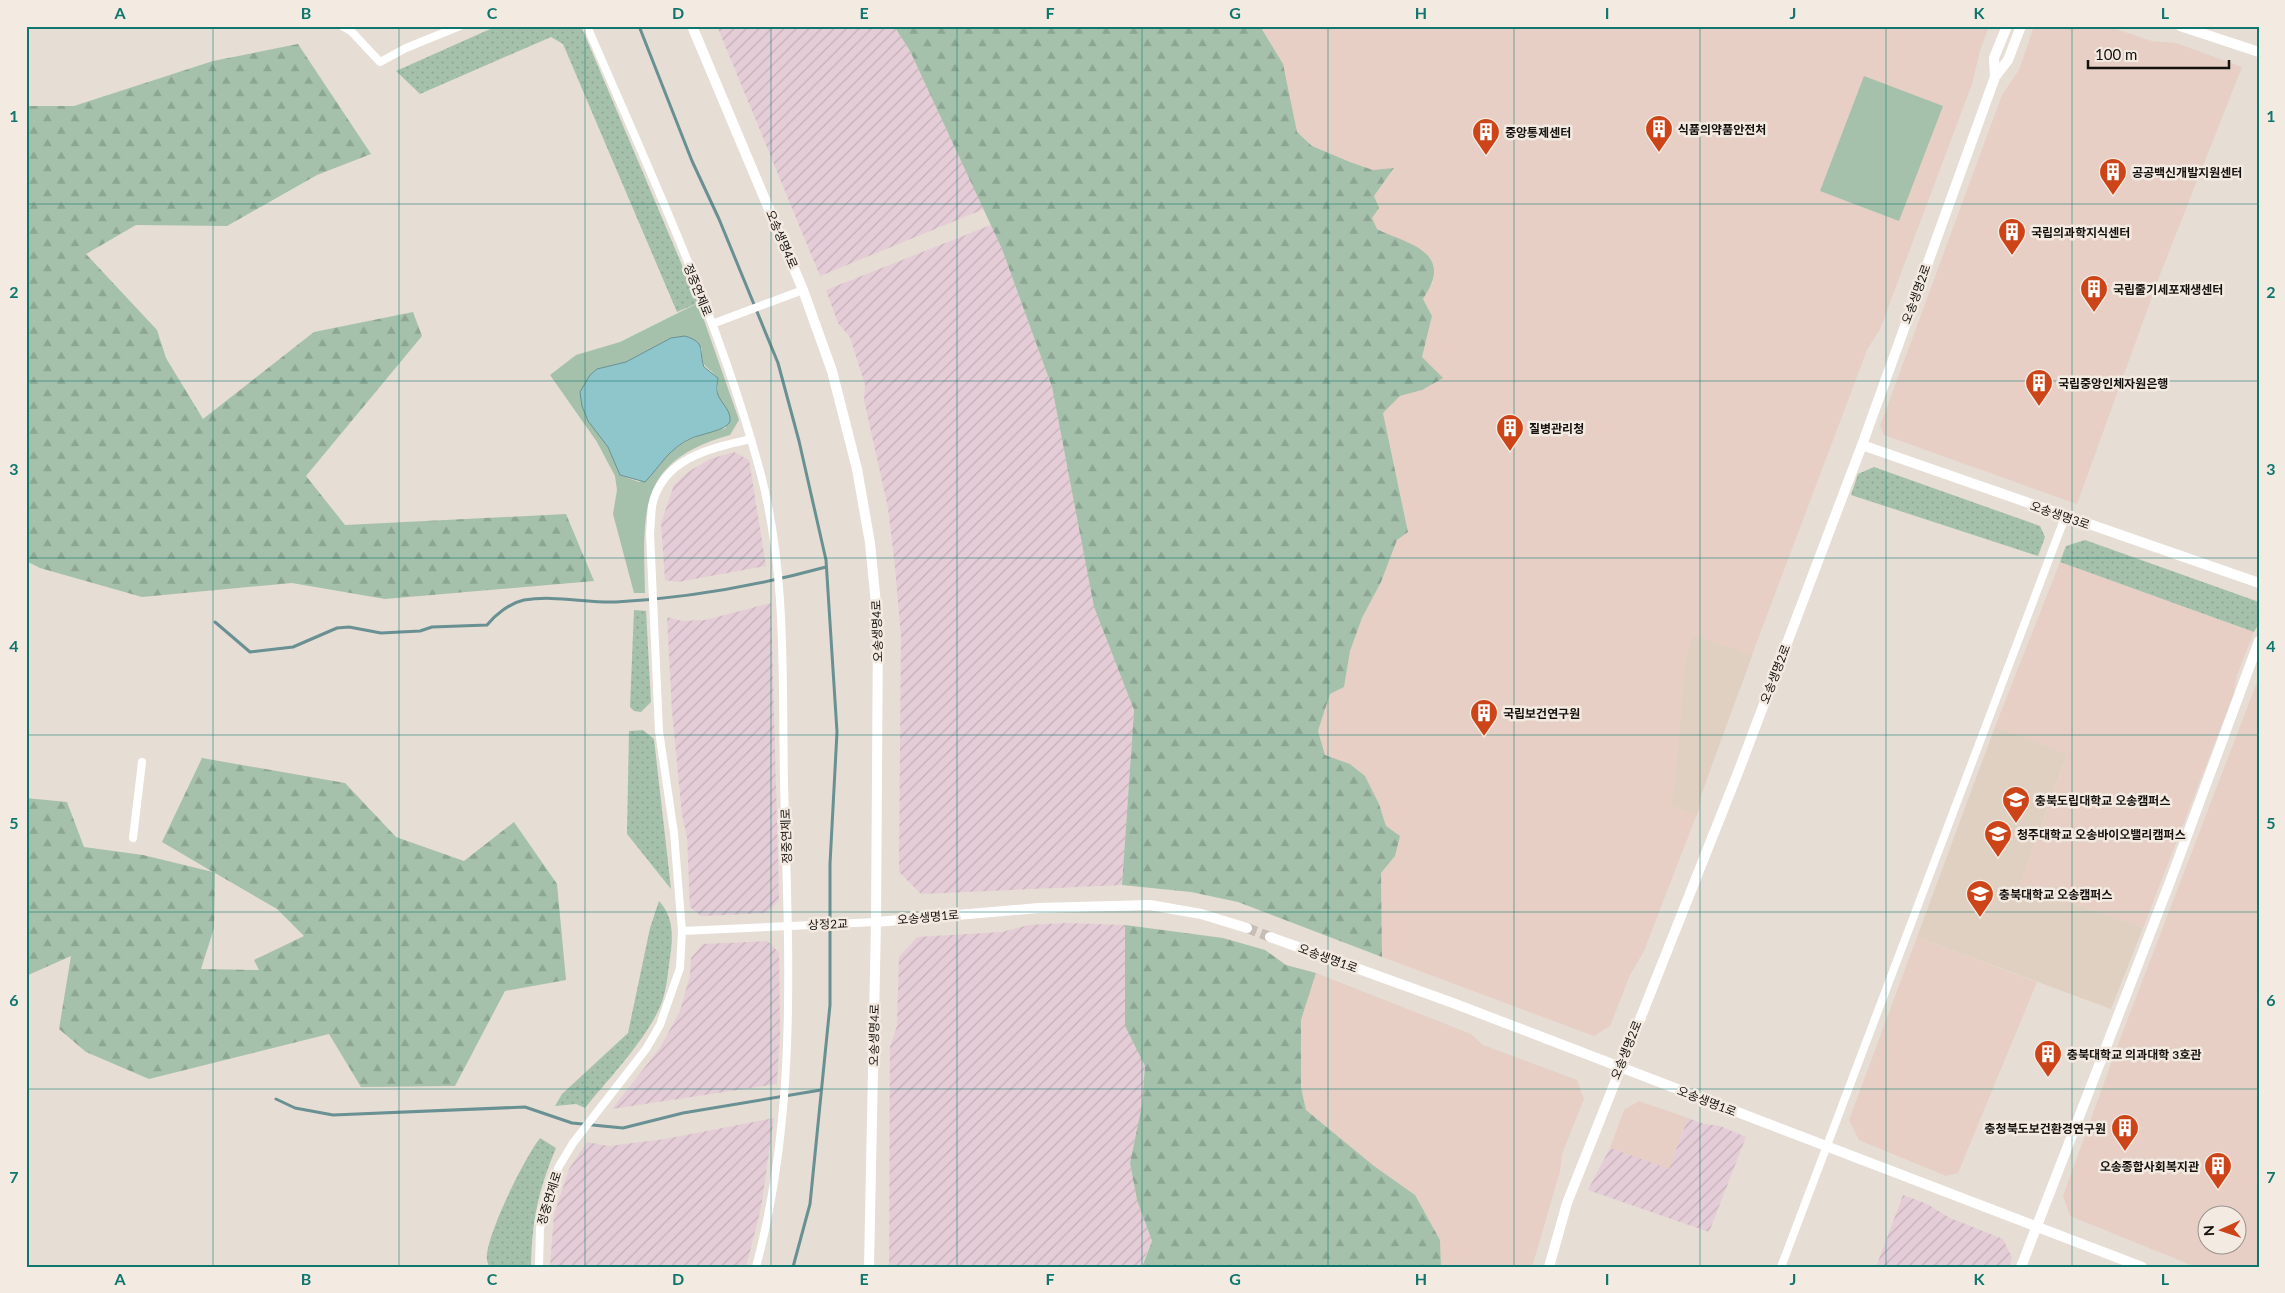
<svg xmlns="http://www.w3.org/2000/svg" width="2285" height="1293" font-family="Lato,'Noto Sans KR',sans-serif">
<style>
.commercial{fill:#e7cfc5;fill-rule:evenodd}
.industrial{fill:url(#industrial-furrows)}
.built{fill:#e0d0c2}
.grass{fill:url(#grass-dots)}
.forest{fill:url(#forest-firs);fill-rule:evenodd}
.park{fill:#a5c1ac;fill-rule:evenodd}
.water{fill:#8ec6cb;stroke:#699092}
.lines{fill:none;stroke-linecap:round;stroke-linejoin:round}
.stream{stroke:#699092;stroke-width:3}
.tertiary-tunnel{stroke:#c6beb6;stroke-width:10;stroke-dasharray:10 5;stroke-linecap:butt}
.minor{stroke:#fff;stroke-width:8}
.tertiary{stroke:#fff;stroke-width:10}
.grid{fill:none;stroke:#0f766e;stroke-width:1;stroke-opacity:0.55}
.labels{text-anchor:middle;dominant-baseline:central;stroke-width:5;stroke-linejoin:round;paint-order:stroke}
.poi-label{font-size:12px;font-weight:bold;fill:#14110e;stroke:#f3eae1;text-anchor:start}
.street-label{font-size:12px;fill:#14110e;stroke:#f3eae1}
.neatline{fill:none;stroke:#0f766e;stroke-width:2}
.grid-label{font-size:16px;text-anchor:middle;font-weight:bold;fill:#0f766e}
</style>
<defs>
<pattern id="industrial-furrows" width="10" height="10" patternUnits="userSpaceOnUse" patternTransform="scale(1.25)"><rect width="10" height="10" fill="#e5cdd7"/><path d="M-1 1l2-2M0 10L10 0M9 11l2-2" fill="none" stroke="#c4afb7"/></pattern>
<pattern id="grass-dots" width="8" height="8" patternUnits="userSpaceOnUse" patternTransform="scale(1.25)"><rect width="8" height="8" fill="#a5c1ac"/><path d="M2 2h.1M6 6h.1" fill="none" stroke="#8da593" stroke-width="1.8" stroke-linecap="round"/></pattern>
<pattern id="forest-firs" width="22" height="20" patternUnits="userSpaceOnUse" patternTransform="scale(1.25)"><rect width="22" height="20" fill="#a5c1ac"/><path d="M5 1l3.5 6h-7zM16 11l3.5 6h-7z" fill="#8da593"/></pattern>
</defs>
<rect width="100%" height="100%" fill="#e6ddd4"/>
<!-- commercial -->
<path class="commercial" d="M 1260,26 L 1989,26 L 1980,51 L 1972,84 L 1880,329 L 1867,350 L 1729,716 L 1701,795 L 1700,806 L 1644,951 L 1630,975 L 1610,1026 L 1594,1036 L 1382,957 L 1381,873 L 1395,856 L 1379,804 L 1365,776 L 1350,764 L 1325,755 L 1318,731 L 1330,694 L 1344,687 L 1350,651 L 1362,618 L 1381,582 L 1397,540 L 1408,531 L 1383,413 L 1400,396 L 1422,390 L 1422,357 L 1432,316 L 1423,299 L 1433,282 L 1390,236 L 1377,229 L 1372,218 L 1374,196 L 1394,169 L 1373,170 L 1350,162 L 1312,146 L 1297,132 L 1269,40 Z
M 2034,26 L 2107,26 L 2152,41 L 2176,43 L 2242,67 L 2161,272 L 2077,504 L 1884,435 L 1880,426 L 2002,95 L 2019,70 Z
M 2060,562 L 2254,632 L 2237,675 L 2233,696 L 2143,928 L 2020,885 L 2067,755 L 1995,727 Z
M 2259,677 L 2259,1267 L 2196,1267 L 2070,1216 L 2063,1196 L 2117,1047 ZM 2208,1216 L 2238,1216 L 2238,1246 L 2208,1246 Z
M 1917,937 L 2037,982 L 1958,1173 L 1946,1176 L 1859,1140 L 1849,1120 Z
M 1316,973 L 1471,1034 L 1483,1045 L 1577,1080 L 1584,1099 L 1562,1154 L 1560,1171 L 1532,1267 L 1441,1267 L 1440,1240 L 1415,1195 L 1374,1166 L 1306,1110 L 1301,1087 L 1301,1020 Z
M 1639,1101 L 1688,1118 L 1669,1170 L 1610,1148 L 1624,1110 Z"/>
<!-- industrial -->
<path class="industrial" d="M 717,26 L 894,26 L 910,51 L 984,209 L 820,276 Z
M 991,225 L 1002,249 L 1052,387 L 1094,607 L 1134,710 L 1122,885 L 921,894 L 899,872 L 901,636 L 895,567 L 888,508 L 864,400 L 865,385 L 850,337 L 838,323 L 826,290 Z
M 734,452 L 749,460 L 766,566 L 678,582 L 665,580 L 661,523 L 674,485 L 688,472 L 710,459 Z
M 771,603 L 779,900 L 767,913 L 701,916 L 690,907 L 687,837 L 682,815 L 672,711 L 667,617 L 682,621 L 705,620 Z
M 1066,923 L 1125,925 L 1125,1022 L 1145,1066 L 1142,1105 L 1130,1163 L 1137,1200 L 1152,1241 L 1141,1267 L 889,1267 L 890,1047 L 897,1026 L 899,957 L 917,937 L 1002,932 L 1029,925 Z
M 768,941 L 779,953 L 780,1033 L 777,1084 L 612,1109 L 660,1048 L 680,1011 L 690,975 L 691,958 L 703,944 Z
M 774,1118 L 761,1208 L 746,1267 L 550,1267 L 554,1215 L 569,1169 L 587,1142 L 609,1146 L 665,1139 Z
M 1688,1118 L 1704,1124 L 1720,1126 L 1746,1137 L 1709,1232 L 1588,1190 L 1610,1148 L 1669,1169 Z
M 1903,1195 L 1927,1204 L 1950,1218 L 2003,1239 L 2012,1258 L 2009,1267 L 1876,1267 Z"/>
<!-- built -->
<path class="built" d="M 1694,635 L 1752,656 L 1701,795 L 1697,815 L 1671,805 L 1675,786 L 1686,656 Z
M 1995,727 L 2067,754 L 2020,885 L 2143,928 L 2111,1009 L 1917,937 Z"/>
<!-- grass -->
<path class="grass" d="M 497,26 L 581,26 L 698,303 L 677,312 L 563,44 L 551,37 L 420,94 L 396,71 Z
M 1874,467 L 2040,526 L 2045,537 L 2038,556 L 1851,495 L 1858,474 Z
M 2085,540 L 2259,602 L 2259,623 L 2254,632 L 2060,562 L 2066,546 Z
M 634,610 L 646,611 L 651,702 L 641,712 L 634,711 L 630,707 Z
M 643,730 L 654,739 L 671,889 L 627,834 L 629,731 Z
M 659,901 C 674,917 673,937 670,958 C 668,971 667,986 663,999 C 651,1035 609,1078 585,1108 L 576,1104 L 555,1106 L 562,1094 L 628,1033 L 650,928 Z
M 540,1138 L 556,1148 C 538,1191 532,1220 531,1267 L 489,1267 C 488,1263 486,1259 487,1255 C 489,1230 524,1159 540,1138 Z"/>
<!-- forest -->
<path class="forest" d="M 894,26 L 1260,26 L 1283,64 L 1297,132 L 1312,146 L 1350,162 L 1373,170 L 1394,168 L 1374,196 L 1379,208 L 1372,218 L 1377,229 C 1399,241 1444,248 1432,282 C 1430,288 1426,294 1423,299 L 1432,316 L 1422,357 L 1443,378 L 1422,390 L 1400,396 L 1383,413 L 1408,532 L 1397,540 L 1381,582 L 1362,618 L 1350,651 L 1344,687 L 1330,694 L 1318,731 L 1325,755 L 1350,764 L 1365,776 L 1379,804 L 1386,826 L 1400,836 L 1395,856 L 1381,873 L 1382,957 L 1238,902 L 1191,892 L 1122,885 L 1134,710 L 1094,607 L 1052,387 L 1002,249 L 910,51 Z
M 298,44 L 371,154 L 317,175 L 227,226 L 136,225 L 86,254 L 157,330 L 166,358 L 203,419 L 314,332 L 413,312 L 422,336 L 306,476 L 345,525 L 566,514 L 594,581 L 385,599 L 292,583 L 142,597 L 40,568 L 26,561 L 26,106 L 74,106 L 213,61 Z
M 202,758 L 345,783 L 396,837 L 464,861 L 514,822 L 557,884 L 566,980 L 505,991 L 455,1086 L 361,1087 L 329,1034 L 149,1079 L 86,1052 L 59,1029 L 71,956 L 26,976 L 26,798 L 67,802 L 84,847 L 143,855 L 213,872 L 162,842 ZM 215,873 L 277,909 L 304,936 L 254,960 L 259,970 L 201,969 L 214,928 Z
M 1125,925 L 1223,938 L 1265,950 L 1286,965 L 1316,973 L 1301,1020 L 1301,1087 L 1306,1110 L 1374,1166 L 1415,1195 L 1440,1240 L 1441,1267 L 1142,1267 L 1152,1241 L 1137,1200 L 1130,1163 L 1142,1105 L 1145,1066 L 1125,1026 Z"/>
<!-- park -->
<path class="park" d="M 1864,76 L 1943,106 L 1899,221 L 1820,191 Z
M 698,303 L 739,420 L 730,435 C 637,461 643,510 645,593 L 634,593 L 613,514 L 617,490 L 615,476 L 597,442 L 550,375 L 576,355 L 620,342 ZM 671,338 L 702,348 C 701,369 706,364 718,378 L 718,396 L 722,402 L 726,428 C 701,432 678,443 661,461 C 652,471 652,476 639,482 L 620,475 L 608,447 L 588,421 L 582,406 L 581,392 L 590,375 L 597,369 L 626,362 Z"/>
<!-- water -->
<path class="water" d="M 685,336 C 707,343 698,350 704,367 L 718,378 C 717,384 716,392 719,397 C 723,405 731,411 730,421 C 728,430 701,434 692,438 C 669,448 661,465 645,482 L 620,475 L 608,447 L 588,421 L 582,406 L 580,392 L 590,375 L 597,369 L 626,362 L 671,338 Z"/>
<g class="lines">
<!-- stream -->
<path class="stream" d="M 639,26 L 692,161 L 719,219 L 778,363 L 799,441 L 826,560 L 837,732 L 830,864 L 830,1005 L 810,1204 L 793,1267
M 215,622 L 250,652 L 293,647 L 337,628 L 349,627 L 381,633 L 420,631 L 432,627 L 487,625 C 496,614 510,603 524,600 C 555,595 585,603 616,602 C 689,598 756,586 826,567
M 276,1099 L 295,1108 L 333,1115 L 525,1107 L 572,1123 L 623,1128 L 683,1113 L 821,1090"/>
<!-- tertiary-tunnel -->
<path class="tertiary-tunnel" d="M 1247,928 L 1270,937"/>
<!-- minor -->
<path class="minor" d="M 342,26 L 351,31 L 380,62 L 406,48 L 460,26
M 587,26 C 650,173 720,320 761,475 C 787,574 782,680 784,782 C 788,944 799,1108 756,1267
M 712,324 L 803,290
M 133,838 L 142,762
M 682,931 L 876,922
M 539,1267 L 540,1228 L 558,1168 L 573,1143 L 646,1049 L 660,1025 L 680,968 L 682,931 L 674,833 L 659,731 L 650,533 C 651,524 651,515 652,506 C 662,458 711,448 751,439
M 1781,1267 L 2065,517"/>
<!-- tertiary -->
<path class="tertiary" d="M 692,26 L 803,290 L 832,371 L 857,469 L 870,543 L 878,624 L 876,922 L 869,1267
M 2180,26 L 2259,52
M 1995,77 L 1994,58 L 2007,26
M 1862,445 L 2259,583
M 876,922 L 1038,908 L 1150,905 L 1201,914 L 1247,928
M 1270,937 L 1453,1003 L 2142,1267
M 1549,1267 L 1567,1203 L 1739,770 L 1862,445 L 1995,77 L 2008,60 L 2021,26
M 2021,1267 L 2171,879 L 2259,641"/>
</g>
<!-- grid -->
<path class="grid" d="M 213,26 L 213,1267M 399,26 L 399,1267M 585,26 L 585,1267M 771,26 L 771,1267M 957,26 L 957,1267M 1142,26 L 1142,1267M 1328,26 L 1328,1267M 1514,26 L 1514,1267M 1700,26 L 1700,1267M 1886,26 L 1886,1267M 2072,26 L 2072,1267M 26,204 L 2259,204M 26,381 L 2259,381M 26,558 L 2259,558M 26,735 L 2259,735M 26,912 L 2259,912M 26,1089 L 2259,1089"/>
<!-- icons -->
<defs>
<symbol id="building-pin" viewBox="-11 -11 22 30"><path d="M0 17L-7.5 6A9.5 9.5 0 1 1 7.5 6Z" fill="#cc4417" stroke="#f3eae1"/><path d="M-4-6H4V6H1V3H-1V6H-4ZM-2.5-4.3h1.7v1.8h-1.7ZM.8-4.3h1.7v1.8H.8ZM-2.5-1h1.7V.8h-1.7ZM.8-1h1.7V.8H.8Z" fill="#fff"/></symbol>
<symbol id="university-pin" viewBox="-11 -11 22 30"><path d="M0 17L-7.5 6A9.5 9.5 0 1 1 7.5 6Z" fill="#cc4417" stroke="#f3eae1"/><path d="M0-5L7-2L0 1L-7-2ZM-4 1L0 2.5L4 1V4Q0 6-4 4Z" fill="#fff"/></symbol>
</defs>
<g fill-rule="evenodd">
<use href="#building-pin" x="1643" y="113" width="32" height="43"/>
<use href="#building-pin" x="1470" y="116" width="32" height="43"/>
<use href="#building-pin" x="2097" y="156" width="32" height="43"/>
<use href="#building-pin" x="1996" y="216" width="32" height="43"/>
<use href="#building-pin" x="2078" y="273" width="32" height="43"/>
<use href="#building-pin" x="2023" y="367" width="32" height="43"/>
<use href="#building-pin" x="1494" y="412" width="32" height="43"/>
<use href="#building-pin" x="1468" y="697" width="32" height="43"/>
<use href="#university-pin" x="2000" y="784" width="32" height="43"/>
<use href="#university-pin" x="1982" y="818" width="32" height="43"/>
<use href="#university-pin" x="1964" y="878" width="32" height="43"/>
<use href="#building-pin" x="2032" y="1038" width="32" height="43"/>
<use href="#building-pin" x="2109" y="1112" width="32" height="43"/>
<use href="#building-pin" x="2202" y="1150" width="32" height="43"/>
</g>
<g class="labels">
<!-- poi labels -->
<g class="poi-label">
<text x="1678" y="129">식품의약품안전처</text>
<text x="1505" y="132">중앙통제센터</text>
<text x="2132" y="172">공공백신개발지원센터</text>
<text x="2031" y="232">국립의과학지식센터</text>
<text x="2113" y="289">국립줄기세포재생센터</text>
<text x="2058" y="383">국립중앙인체자원은행</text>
<text x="1529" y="428">질병관리청</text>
<text x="1503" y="713">국립보건연구원</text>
<text x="2035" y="800">충북도립대학교 오송캠퍼스</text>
<text x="2017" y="834">청주대학교 오송바이오밸리캠퍼스</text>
<text x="1999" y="894">충북대학교 오송캠퍼스</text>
<text x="2067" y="1054">충북대학교 의과대학 3호관</text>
<text x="2106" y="1128" text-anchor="end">충청북도보건환경연구원</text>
<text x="2199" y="1166" text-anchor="end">오송종합사회복지관</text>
</g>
<!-- street labels -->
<g class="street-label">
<text transform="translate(782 239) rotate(67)">오송생명4로</text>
<text transform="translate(698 290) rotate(68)">정중연제로</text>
<text transform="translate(1916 294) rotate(-70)">오송생명2로</text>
<text transform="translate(2060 515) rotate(19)">오송생명3로</text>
<text transform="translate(877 631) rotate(-92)">오송생명4로</text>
<text transform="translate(1775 674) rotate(-69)">오송생명2로</text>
<text transform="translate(786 836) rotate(-92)">정중연제로</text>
<text transform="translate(928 917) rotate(-5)">오송생명1로</text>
<text transform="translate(828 924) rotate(-2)">상정2교</text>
<text transform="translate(1328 958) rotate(20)">오송생명1로</text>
<text transform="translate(874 1035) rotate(-89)">오송생명4로</text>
<text transform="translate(1626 1050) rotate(-68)">오송생명2로</text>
<text transform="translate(1707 1101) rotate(21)">오송생명1로</text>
<text transform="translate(549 1198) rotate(-73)">정중연제로</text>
</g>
</g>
<!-- border -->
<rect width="2285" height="1293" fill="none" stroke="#f3eae1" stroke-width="55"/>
<!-- north arrow -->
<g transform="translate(2222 1230) rotate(267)"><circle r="24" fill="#f3eae1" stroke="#9a938d"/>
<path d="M0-4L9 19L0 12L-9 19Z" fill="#cc4417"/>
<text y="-8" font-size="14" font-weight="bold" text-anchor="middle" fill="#14110e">N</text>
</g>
<!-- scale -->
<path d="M2088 60v8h141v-8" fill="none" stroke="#14110e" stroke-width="2.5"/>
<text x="2095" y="60" font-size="15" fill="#14110e" stroke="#f3eae1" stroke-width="4" paint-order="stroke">100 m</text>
<rect x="28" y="28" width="2230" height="1238" class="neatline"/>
<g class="grid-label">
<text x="120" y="19">A</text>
<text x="306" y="19">B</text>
<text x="492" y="19">C</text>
<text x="678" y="19">D</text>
<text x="864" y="19">E</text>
<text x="1050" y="19">F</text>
<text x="1235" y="19">G</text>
<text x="1421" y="19">H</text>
<text x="1607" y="19">I</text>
<text x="1793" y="19">J</text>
<text x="1979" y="19">K</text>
<text x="2165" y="19">L</text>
<text x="14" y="122">1</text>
<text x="2271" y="122">1</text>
<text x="14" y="298">2</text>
<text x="2271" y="298">2</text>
<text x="14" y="475">3</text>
<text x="2271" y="475">3</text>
<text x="14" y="652">4</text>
<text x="2271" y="652">4</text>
<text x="14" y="829">5</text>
<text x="2271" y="829">5</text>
<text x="14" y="1006">6</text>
<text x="2271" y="1006">6</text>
<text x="14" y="1183">7</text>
<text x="2271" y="1183">7</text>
<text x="120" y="1285">A</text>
<text x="306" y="1285">B</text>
<text x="492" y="1285">C</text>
<text x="678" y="1285">D</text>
<text x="864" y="1285">E</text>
<text x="1050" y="1285">F</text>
<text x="1235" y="1285">G</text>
<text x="1421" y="1285">H</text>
<text x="1607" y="1285">I</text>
<text x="1793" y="1285">J</text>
<text x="1979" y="1285">K</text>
<text x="2165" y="1285">L</text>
</g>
</svg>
